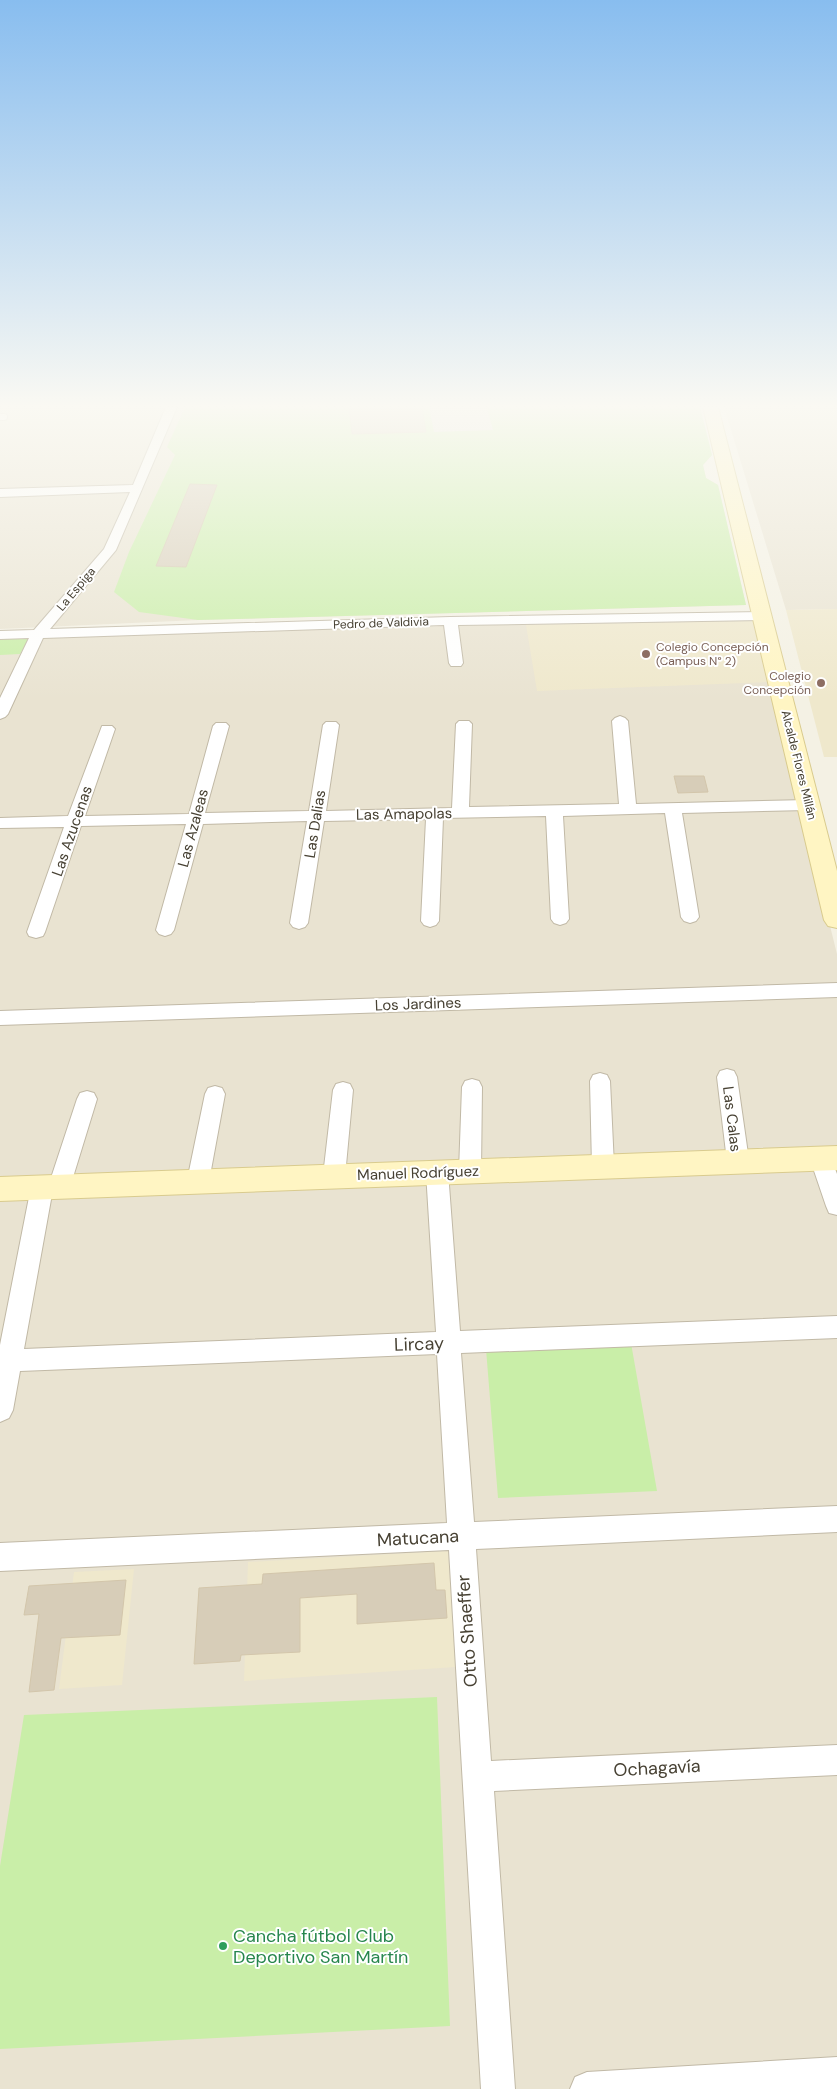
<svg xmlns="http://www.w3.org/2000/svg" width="837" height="2089" font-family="'DM Sans',sans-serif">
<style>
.residential{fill:#e9e3d1}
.education{fill:#efe8cc}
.green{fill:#c9eea8}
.parking{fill:#e4e2dd}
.building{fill:#d7cdb8;stroke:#d3c6ab}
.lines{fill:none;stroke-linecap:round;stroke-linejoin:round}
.lane-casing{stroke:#c1b9a6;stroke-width:8}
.street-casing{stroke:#c1b9a6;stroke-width:2}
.secondary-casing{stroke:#d9cb8e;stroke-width:2}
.lane{stroke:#fff;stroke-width:6}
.street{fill:#fff;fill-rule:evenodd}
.secondary{fill:#fff5c3;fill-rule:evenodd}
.education-dot{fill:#8d6e63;stroke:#fff;stroke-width:2}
.leisure-dot{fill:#2e9e5b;stroke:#fff;stroke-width:2}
.labels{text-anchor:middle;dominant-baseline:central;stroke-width:4;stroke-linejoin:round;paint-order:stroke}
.far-street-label{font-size:12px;fill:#474133;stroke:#fff}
.far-education-label{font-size:12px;fill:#785e54;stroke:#fff;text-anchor:start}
.street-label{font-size:15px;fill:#474133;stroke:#fff}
.near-street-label{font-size:18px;fill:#474133;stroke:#fff}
.near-leisure-label{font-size:18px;fill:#27864d;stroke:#fff;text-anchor:start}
</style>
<rect width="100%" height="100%" fill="#f4f1e4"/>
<!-- residential -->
<path class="residential" d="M 0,407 L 700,407 L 712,455 L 703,465 L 706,478 L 718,485 L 746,605 L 198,620 L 0,629 Z
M 724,407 L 837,407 L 837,609 L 786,610 Z
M 754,620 L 837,954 L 837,2089 L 0,2089 L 0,635 Z"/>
<!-- education -->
<path class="education" d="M 837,609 L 837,757 L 824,757 L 786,610 Z
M 753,621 L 769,682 L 537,691 L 526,625 Z
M 448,1551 L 456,1667 L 244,1681 L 248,1562 Z
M 134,1569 L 122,1685 L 59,1689 L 74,1572 Z"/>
<!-- green -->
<path class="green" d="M 185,407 L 700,407 L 712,455 L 703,465 L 706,478 L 718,485 L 746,605 L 198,620 L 139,612 L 114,592 L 129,552 L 175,455 L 167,447 Z
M 30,638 L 20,654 L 0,655 L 0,639 Z
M 631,1343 L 657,1491 L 498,1498 L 486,1349 Z
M 437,1697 L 450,2026 L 0,2049 L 0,1866 L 24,1715 Z"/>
<!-- parking -->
<path class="parking" d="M 429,407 L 487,407 L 493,430 L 434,432 Z"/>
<!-- building -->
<path class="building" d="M 349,407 L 422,407 L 426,432 L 352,434 Z
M 190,484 L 217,485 L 186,567 L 156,566 Z
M 674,776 L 704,776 L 708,792 L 678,793 Z
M 434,1563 L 436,1590 L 445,1590 L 447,1618 L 357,1624 L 357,1594 L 300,1598 L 300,1652 L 241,1655 L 240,1661 L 194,1664 L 199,1588 L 262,1584 L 263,1574 Z
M 126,1580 L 120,1635 L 61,1638 L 54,1690 L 29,1692 L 39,1614 L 24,1615 L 29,1586 Z"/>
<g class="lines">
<defs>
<path id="lane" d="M 0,417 L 4,417"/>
<path id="street" d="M 166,407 L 177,407 L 116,550 L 50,629 L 450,617 L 762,612 L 769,616 L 762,620 L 458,625 L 463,663 L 461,666 L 451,666 L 449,663 L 444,625 L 43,638 L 8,714 L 5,717 L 0,719 L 0,698 L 29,638 L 0,639 L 0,631 L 34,630 L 104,549 L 130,492 L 0,497 L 0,489 L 133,485 Z
M 620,716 L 625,718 L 628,721 L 636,804 L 808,800 L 814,801 L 816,805 L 814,809 L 808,810 L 682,813 L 699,917 L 696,921 L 690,923 L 684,921 L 681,917 L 665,813 L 563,816 L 569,919 L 566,923 L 560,925 L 554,923 L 551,919 L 546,816 L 443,818 L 439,921 L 436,925 L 430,927 L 424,925 L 421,921 L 426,819 L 324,821 L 308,923 L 305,927 L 299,929 L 293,927 L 290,923 L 307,821 L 203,824 L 174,930 L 171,934 L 165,936 L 159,934 L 156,930 L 186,824 L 81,826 L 45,932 L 43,936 L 36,938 L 29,936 L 27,932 L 64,827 L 0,828 L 0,818 L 68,816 L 102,726 L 112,726 L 115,729 L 85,816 L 189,814 L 213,726 L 216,723 L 226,723 L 229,726 L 205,813 L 309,811 L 323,725 L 326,722 L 336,722 L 339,725 L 326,811 L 452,808 L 456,724 L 459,721 L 469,721 L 472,724 L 469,807 L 619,804 L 612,721 L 615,718 Z
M 837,983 L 837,997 L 0,1025 L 0,1011 Z
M 727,1069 L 734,1071 L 737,1077 L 749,1161 L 746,1167 L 738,1170 L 730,1167 L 727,1161 L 717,1077 L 720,1071 Z
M 600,1073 L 607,1075 L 610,1081 L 614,1166 L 611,1172 L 603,1175 L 595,1172 L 592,1166 L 590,1081 L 593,1075 Z
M 472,1079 L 479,1081 L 482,1087 L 481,1171 L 478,1177 L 470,1180 L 462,1177 L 459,1171 L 462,1087 L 465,1081 Z
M 343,1082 L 350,1084 L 353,1090 L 345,1176 L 342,1182 L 334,1185 L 326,1182 L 323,1176 L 333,1090 L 336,1084 Z
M 215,1086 L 222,1088 L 225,1094 L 209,1181 L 206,1187 L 198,1190 L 190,1187 L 187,1181 L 205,1094 L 208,1088 Z
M 87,1091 L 94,1093 L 97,1099 L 70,1187 L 67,1193 L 59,1196 L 52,1194 L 24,1349 L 436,1332 L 426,1172 L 429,1166 L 437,1163 L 445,1166 L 448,1172 L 460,1331 L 837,1316 L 837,1338 L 461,1353 L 474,1522 L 837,1506 L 837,1532 L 476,1549 L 491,1761 L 837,1745 L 837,1775 L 494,1791 L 515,2089 L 481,2089 L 449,1550 L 0,1571 L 0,1543 L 447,1523 L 437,1354 L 20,1371 L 13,1410 L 9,1418 L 0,1422 L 0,1345 L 31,1187 L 34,1181 L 42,1178 L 50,1181 L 77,1099 L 80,1093 Z
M 821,1150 L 829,1153 L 837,1174 L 837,1215 L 829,1213 L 826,1206 L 810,1159 L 813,1153 Z
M 837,2057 L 837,2089 L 570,2089 L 575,2077 L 587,2072 Z"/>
<path id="secondary" d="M 703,407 L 718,407 L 837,871 L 837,928 L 828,926 L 824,920 Z
M 837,1146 L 837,1170 L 0,1201 L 0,1177 Z"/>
</defs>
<!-- lane casing -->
<use href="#lane" class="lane-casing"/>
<!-- street casing -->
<use href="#street" class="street-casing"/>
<!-- secondary casing -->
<use href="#secondary" class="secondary-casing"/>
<!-- lane -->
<use href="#lane" class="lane"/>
<!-- street -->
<use href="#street" class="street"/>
<!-- secondary -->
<use href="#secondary" class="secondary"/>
</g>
<!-- sky -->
<linearGradient id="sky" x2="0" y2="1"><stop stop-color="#88bdef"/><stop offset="0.58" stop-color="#faf9f3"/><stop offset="1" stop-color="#faf9f3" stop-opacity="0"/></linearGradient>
<rect width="837" height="700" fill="url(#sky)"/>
<!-- markers -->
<g class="education-dot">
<circle cx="646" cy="654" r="5"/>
<circle cx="821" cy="683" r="5"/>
</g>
<circle class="leisure-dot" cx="223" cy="1946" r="5"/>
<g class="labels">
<!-- far-street labels -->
<g class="far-street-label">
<text transform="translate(76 589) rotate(-50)">La Espiga</text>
<text transform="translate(381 623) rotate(-2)">Pedro de Valdivia</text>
<text transform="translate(799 765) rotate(76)">Alcalde Flores Millán</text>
</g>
<!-- far-education labels -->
<g class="far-education-label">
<text x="656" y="647">Colegio Concepción<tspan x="656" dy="14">(Campus N° 2)</tspan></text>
<text x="811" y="676" text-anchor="end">Colegio<tspan x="811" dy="14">Concepción</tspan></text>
</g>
<!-- street labels -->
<g class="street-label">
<text transform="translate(404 814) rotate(-1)">Las Amapolas</text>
<text transform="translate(315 824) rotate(-81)">Las Dalias</text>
<text transform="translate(193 828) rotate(-75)">Las Azaleas</text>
<text transform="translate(72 831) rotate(-71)">Las Azucenas</text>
<text transform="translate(418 1004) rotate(-2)">Los Jardines</text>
<text transform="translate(732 1119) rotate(83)">Las Calas</text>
<text transform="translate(418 1173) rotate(-2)">Manuel Rodríguez</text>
</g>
<!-- near-street labels -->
<g class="near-street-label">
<text transform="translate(419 1344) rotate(-2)">Lircay</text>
<text transform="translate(418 1538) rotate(-3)">Matucana</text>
<text transform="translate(467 1631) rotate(-94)">Otto Shaeffer</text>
<text transform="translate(657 1768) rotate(-3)">Ochagavía</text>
</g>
<!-- near-leisure labels -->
<g class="near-leisure-label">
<text x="233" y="1936">Cancha fútbol Club<tspan x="233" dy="21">Deportivo San Martín</tspan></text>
</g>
</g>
</svg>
